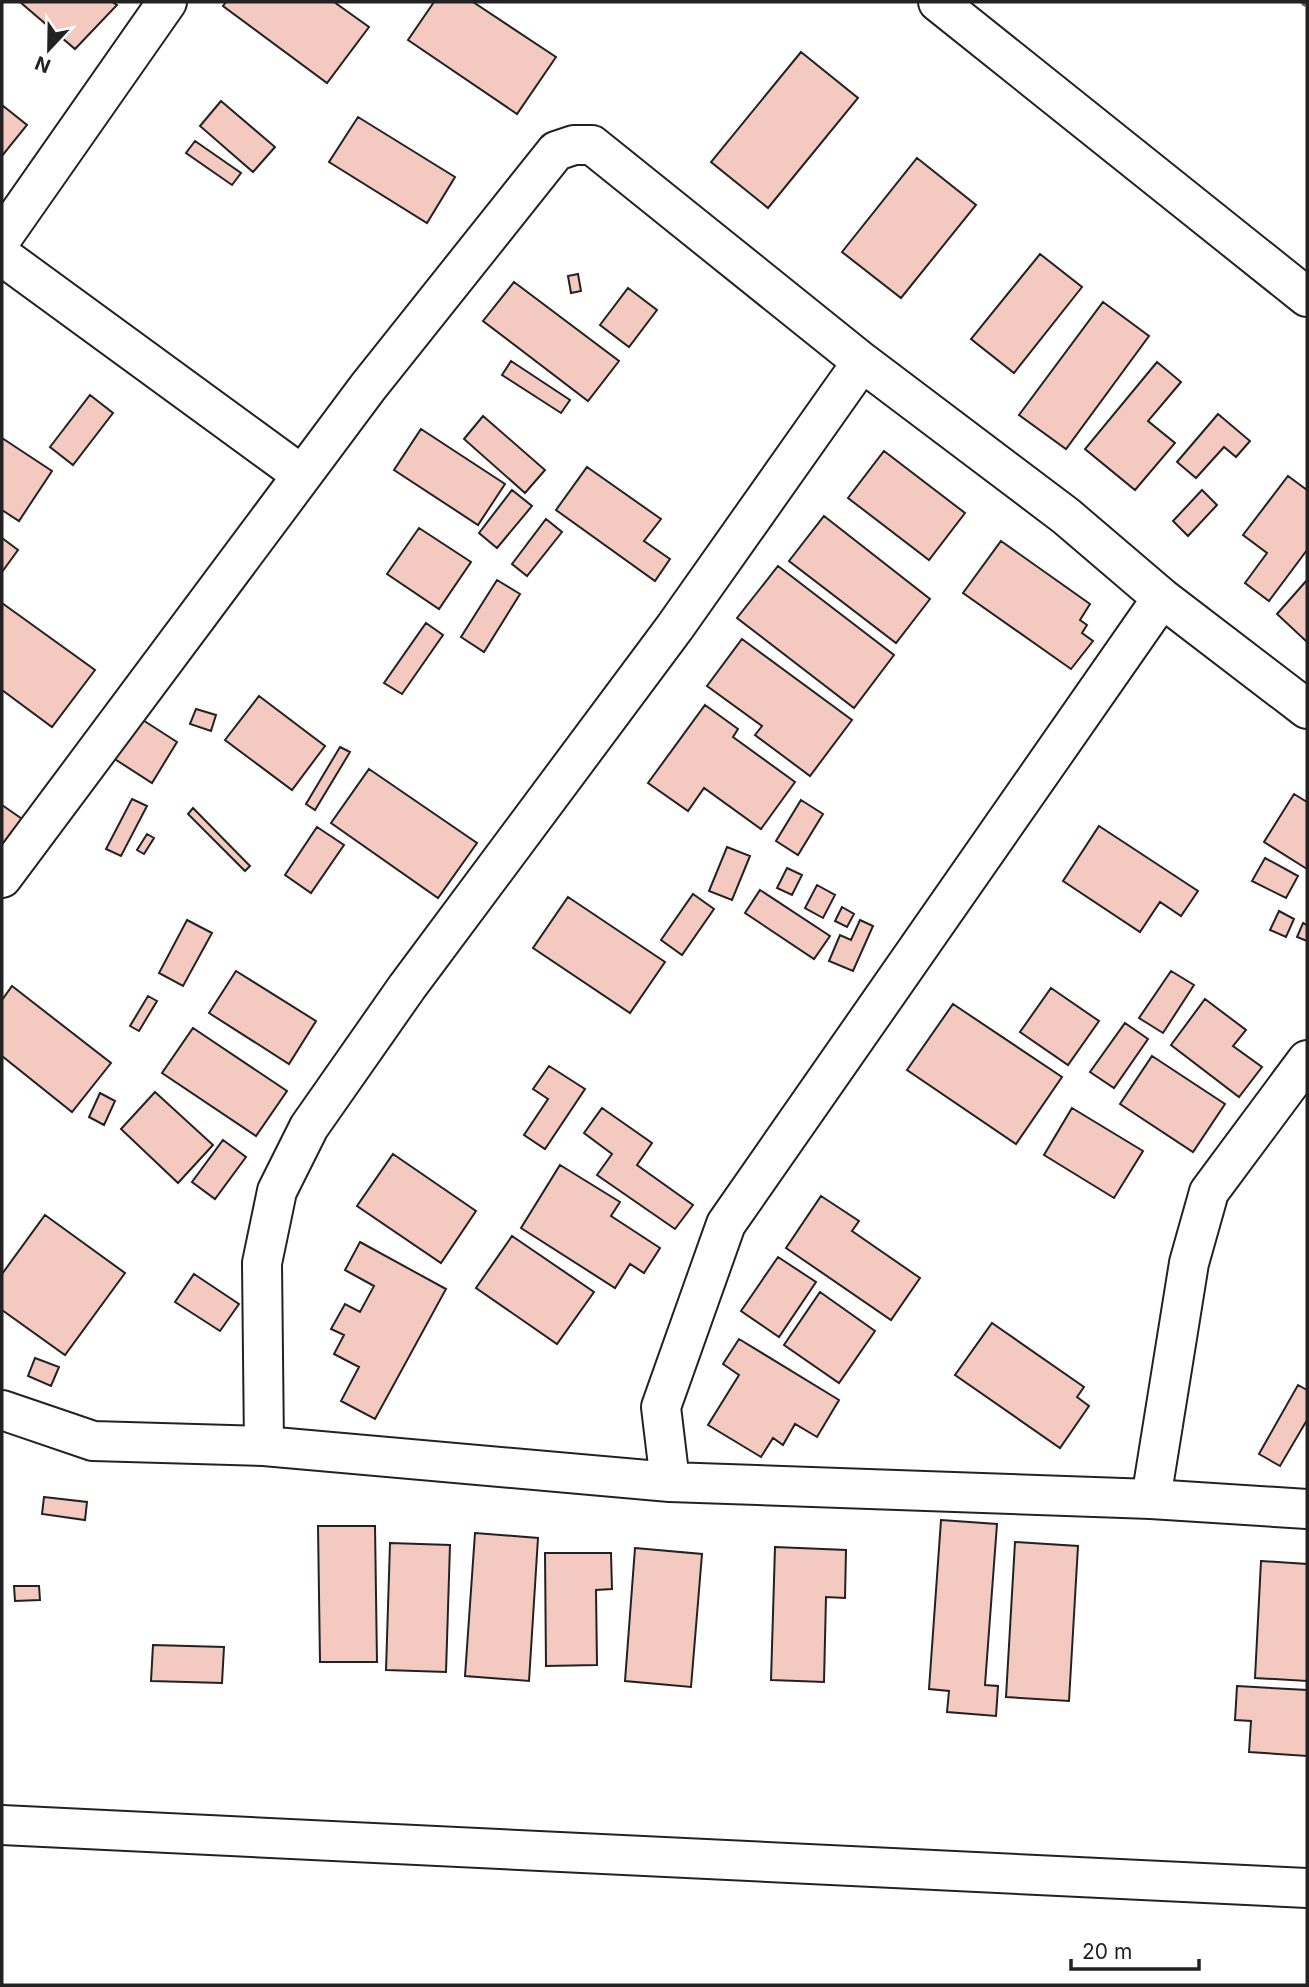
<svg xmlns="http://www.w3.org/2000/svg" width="1309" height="1987" font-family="Inter,sans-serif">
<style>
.building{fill:#f3c9c0;stroke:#222;stroke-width:2}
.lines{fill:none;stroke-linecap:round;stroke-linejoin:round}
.street-casing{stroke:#222;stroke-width:42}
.path{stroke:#646464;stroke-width:4.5;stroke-dasharray:5 3.5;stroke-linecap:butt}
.street{stroke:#fff;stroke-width:38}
</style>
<rect width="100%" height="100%" fill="#fff"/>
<!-- building -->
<path class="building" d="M 20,2 L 112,2 L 117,5 L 75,49 Z
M 226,2 L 334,2 L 369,27 L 327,83 L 223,6 Z
M 434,2 L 473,2 L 556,57 L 517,114 L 408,40 Z
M 801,52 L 858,98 L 768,208 L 711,162 Z
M 221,101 L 275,147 L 253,172 L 200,126 Z
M 2,105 L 27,125 L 2,156 Z
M 358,117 L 455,177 L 427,223 L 329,162 Z
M 195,141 L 241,173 L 232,185 L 186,153 Z
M 917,158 L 976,205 L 901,298 L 842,252 Z
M 1040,254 L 1082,287 L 1014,373 L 971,339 Z
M 578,274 L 581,291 L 571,293 L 568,276 Z
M 514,282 L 619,361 L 588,401 L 483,321 Z
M 628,288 L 657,310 L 629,347 L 600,325 Z
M 1103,302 L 1149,336 L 1066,449 L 1019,415 Z
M 511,361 L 570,400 L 561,413 L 502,375 Z
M 1157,362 L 1181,382 L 1148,421 L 1175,443 L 1135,490 L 1085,449 Z
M 90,395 L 113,413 L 73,465 L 50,447 Z
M 1218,414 L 1250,441 L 1236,457 L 1224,447 L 1196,478 L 1177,462 Z
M 483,416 L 545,470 L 525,493 L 464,439 Z
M 421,429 L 505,484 L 478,525 L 394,470 Z
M 2,438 L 52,471 L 19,521 L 2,510 Z
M 884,451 L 965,513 L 929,560 L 848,498 Z
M 587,467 L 661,519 L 644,541 L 670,559 L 655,581 L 556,510 Z
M 1288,476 L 1307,490 L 1307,550 L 1269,601 L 1245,583 L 1267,553 L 1243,535 Z
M 512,490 L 532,506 L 497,548 L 479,533 Z
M 1202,490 L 1217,505 L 1188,536 L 1173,521 Z
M 824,516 L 930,599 L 896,643 L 789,561 Z
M 546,519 L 562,532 L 527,576 L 512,564 Z
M 419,528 L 471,562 L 439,609 L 387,574 Z
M 2,538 L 18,550 L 2,572 Z
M 1001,541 L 1090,604 L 1080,620 L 1087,625 L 1082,633 L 1093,641 L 1071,669 L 963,593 Z
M 778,566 L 894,655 L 854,708 L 737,618 Z
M 497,580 L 520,594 L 484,652 L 461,637 Z
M 1307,580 L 1307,642 L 1277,614 Z
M 2,603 L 95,670 L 52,727 L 2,690 Z
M 426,623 L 443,635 L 402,694 L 384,683 Z
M 742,639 L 852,720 L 810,776 L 755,735 L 762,726 L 707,686 Z
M 259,696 L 325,746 L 292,790 L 225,740 Z
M 705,705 L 738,729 L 733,737 L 795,782 L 761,829 L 704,788 L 688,811 L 648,783 Z
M 196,709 L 216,715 L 211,731 L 190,724 Z
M 135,715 L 177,742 L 152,783 L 110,756 Z
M 340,747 L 350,752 L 315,810 L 306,804 Z
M 369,769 L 477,843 L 438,898 L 331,823 Z
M 1294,794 L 1307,802 L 1307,869 L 1264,842 Z
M 132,799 L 147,806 L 121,856 L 106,849 Z
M 801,800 L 823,814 L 798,855 L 776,841 Z
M 2,805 L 25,821 L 2,856 Z
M 193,808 L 250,866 L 245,871 L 188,814 Z
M 1099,826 L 1198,891 L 1181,916 L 1160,902 L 1140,932 L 1063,881 Z
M 317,827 L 344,845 L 311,893 L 285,875 Z
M 147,834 L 154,838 L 144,854 L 137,850 Z
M 727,847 L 750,856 L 732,900 L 709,891 Z
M 1265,858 L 1298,876 L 1286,898 L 1252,881 Z
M 787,868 L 802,875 L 792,895 L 777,888 Z
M 817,885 L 835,895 L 823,918 L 805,908 Z
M 760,890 L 830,936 L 814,959 L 745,913 Z
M 693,894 L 714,909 L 682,955 L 661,940 Z
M 568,897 L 665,962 L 630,1013 L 533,948 Z
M 842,907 L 854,914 L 847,927 L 835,921 Z
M 1279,911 L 1294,919 L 1286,937 L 1270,930 Z
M 187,920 L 212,933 L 183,986 L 159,973 Z
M 860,920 L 873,926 L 853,971 L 829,961 L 840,935 L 851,940 Z
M 1303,923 L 1307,925 L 1307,941 L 1297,937 Z
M 236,971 L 316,1021 L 289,1064 L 209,1013 Z
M 1171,971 L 1194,985 L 1163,1033 L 1139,1018 Z
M 12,986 L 111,1063 L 72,1112 L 2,1056 L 2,1000 Z
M 1051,988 L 1099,1021 L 1068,1065 L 1020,1032 Z
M 148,996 L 157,1001 L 139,1031 L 130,1026 Z
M 1205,999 L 1246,1030 L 1233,1046 L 1262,1067 L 1239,1097 L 1171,1045 Z
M 953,1004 L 1062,1077 L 1016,1144 L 907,1070 Z
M 1125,1023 L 1148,1039 L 1114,1088 L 1090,1072 Z
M 193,1028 L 287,1091 L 256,1136 L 162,1073 Z
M 1152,1056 L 1225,1104 L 1193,1152 L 1120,1104 Z
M 549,1066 L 585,1089 L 545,1149 L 524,1135 L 548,1099 L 533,1089 Z
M 155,1092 L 213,1145 L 178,1183 L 121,1129 Z
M 100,1093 L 115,1101 L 104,1125 L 89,1117 Z
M 602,1108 L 652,1143 L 637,1165 L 693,1205 L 675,1229 L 597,1175 L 612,1154 L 584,1133 Z
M 1072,1108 L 1143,1151 L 1114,1198 L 1044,1155 Z
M 223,1140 L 246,1157 L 215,1199 L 192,1182 Z
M 393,1154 L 476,1211 L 441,1263 L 357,1206 Z
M 560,1165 L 620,1202 L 611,1216 L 660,1248 L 644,1273 L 630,1264 L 615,1288 L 521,1228 Z
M 821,1196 L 859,1221 L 852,1231 L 920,1278 L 891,1320 L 786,1248 Z
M 45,1215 L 125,1273 L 65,1355 L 2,1310 L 2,1274 Z
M 512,1236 L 594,1292 L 557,1344 L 476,1288 Z
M 360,1242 L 446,1289 L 375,1419 L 341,1401 L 359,1367 L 334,1354 L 344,1335 L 331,1329 L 345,1304 L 360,1312 L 374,1286 L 345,1270 Z
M 778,1257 L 816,1282 L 779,1337 L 741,1311 Z
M 194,1274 L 239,1304 L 220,1331 L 175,1302 Z
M 820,1292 L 875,1331 L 839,1383 L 784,1345 Z
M 992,1323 L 1084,1387 L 1077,1397 L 1089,1406 L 1060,1448 L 955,1375 Z
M 739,1339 L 839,1400 L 817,1437 L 795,1424 L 783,1445 L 773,1438 L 761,1457 L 708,1425 L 739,1375 L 723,1364 Z
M 35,1358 L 59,1367 L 51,1386 L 28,1376 Z
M 1298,1385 L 1307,1390 L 1307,1420 L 1280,1466 L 1259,1454 Z
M 44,1497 L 87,1502 L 85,1520 L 42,1514 Z
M 941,1520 L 997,1524 L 985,1685 L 998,1686 L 996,1716 L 947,1712 L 949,1691 L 929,1689 Z
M 318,1526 L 375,1526 L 377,1662 L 320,1662 Z
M 475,1533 L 538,1538 L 529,1681 L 465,1676 Z
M 1015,1542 L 1078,1546 L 1069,1701 L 1006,1697 Z
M 390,1543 L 450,1545 L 446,1672 L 386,1670 Z
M 775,1547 L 846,1550 L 845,1598 L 826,1597 L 824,1682 L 771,1680 Z
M 635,1548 L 702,1554 L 691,1687 L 625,1681 Z
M 545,1553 L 611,1553 L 612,1589 L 596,1590 L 597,1665 L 546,1666 Z
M 1261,1561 L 1307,1564 L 1307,1681 L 1255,1678 Z
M 14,1586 L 39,1586 L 40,1600 L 15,1601 Z
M 153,1645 L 224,1647 L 222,1683 L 151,1681 Z
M 1237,1686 L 1307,1690 L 1307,1756 L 1249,1752 L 1251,1721 L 1235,1720 Z"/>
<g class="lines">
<defs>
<path id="street" d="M 938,2 L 1307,297
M 2,238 L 167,2
M 2,256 L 302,475
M 2,878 L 368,387 L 556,151 L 574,145 L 592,145 L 862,362 L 1066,516 L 1162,598 L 1307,709
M 2,1410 L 93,1441 L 264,1446 L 670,1482 L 1151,1499 L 1307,1509
M 264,1446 L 262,1263 L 277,1191 L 309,1127 L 407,987 L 675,627 L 862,362
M 670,1482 L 661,1407 L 726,1224 L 1162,598
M 1151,1499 L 1189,1263 L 1209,1192 L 1307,1060
M 2,1825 L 1307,1888"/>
</defs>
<!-- street casing -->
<use href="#street" class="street-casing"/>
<!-- path -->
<path class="path" d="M 1302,2 L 1307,6"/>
<!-- street -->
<use href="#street" class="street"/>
</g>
<!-- border -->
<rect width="1309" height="1987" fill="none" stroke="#222222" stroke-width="7"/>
<!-- north arrow -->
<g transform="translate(49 49) rotate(202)" stroke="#ffffff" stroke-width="5" paint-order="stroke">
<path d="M0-5L12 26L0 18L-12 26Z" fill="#222222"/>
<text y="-10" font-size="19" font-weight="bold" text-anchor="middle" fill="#222222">N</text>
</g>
<!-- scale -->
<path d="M1071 1959v10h128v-10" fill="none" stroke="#222222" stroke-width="3.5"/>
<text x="1082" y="1959" font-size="21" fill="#222222" stroke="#ffffff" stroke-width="5" paint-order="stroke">20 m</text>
</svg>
